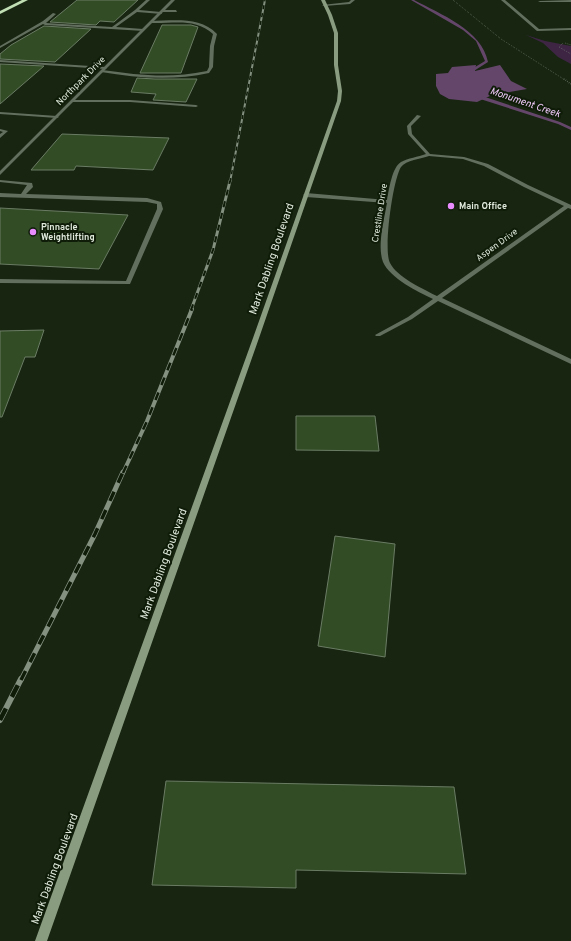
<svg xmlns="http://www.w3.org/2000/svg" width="571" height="941" font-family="Overpass,sans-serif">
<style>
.green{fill:#3e2544}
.water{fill:#64466a}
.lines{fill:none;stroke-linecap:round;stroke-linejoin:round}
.stream{fill:#64466a;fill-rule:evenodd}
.building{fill:#324c26;stroke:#6b7c64}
.path-far1{stroke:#7d8878;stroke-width:1;stroke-dasharray:0.5 1.5;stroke-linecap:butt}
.path{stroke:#7d8878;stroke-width:1.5;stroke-dasharray:0.5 1.5;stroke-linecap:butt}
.lane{fill:#636f5e;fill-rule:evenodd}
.street{fill:#636f5e;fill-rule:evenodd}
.secondary{fill:#899c80;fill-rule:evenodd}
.highway{fill:#c0dfb3;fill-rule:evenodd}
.rail-far4-casing{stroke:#849080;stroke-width:2}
.rail-far3-casing{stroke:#849080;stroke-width:3}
.rail-far2-casing{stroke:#849080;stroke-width:4}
.rail-far1-casing{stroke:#849080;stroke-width:5}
.rail-casing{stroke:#849080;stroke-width:6}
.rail-far4{stroke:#0e1c08;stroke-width:1.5;stroke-dasharray:4;stroke-linecap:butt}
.rail-far3{stroke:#0e1c08;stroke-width:2;stroke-dasharray:6;stroke-linecap:butt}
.rail-far2{stroke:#0e1c08;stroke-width:2.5;stroke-dasharray:8;stroke-linecap:butt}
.rail-far1{stroke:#0e1c08;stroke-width:3.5;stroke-dasharray:10;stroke-linecap:butt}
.rail{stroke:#0e1c08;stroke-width:4.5;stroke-dasharray:13;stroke-linecap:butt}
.poi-dot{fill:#e98dfe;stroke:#0e1c08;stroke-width:1.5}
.labels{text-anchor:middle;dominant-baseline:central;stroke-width:4;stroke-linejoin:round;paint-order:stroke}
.far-street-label{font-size:9px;fill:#e0e9dc;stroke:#0e1c08}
.far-poi-label{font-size:9px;font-weight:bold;fill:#e0e9dc;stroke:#0e1c08;text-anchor:start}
.far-water-label{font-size:10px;font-style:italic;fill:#f1c9fa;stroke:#0e1c08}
.street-label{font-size:11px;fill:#e0e9dc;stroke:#0e1c08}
</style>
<rect width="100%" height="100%" fill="#172511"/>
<!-- green -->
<path class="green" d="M 526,35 L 545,41 L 571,46 L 571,64 L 558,57 L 543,43 Z"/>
<!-- water -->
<path class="water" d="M 476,65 L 475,71 L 500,65 L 511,81 L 527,89 L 492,95 L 477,102 L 449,99 L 440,94 L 436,86 L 436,74 L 448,73 L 452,67 Z"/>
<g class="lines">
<!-- stream -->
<path class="stream" d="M 411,0 L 414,0 C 440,14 482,30 488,62 L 469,74 L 467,74 L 467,72 L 485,61 L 476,41 L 463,30 Z
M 476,94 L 560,122 L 571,127 L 571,130 L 558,124 L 477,98 Z"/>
</g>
<!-- building -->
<path class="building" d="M 77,0 L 138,0 L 114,22 L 100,21 L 96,25 L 50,22 Z
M 162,25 L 191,25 L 198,27 L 181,73 L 140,73 Z
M 44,26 L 91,29 L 55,62 L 0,59 L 0,54 L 11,45 Z
M 0,64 L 44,66 L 0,104 Z
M 137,78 L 155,79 L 197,79 L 186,102 L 153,100 L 156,94 L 131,92 Z
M 62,134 L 169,138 L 153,170 L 76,166 L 74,170 L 31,170 Z
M 0,208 L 128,215 L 99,269 L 0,264 Z
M 44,330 L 35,357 L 25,357 L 2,417 L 0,417 L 0,331 Z
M 296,416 L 375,416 L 379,451 L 296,450 Z
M 335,536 L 395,544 L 385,657 L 318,646 Z
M 166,781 L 454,787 L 466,874 L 296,870 L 296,888 L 152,885 Z"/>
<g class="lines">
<!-- path-far1 -->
<path class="path-far1" d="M 453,0 L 501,39 L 565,80
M 563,43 L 559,47 L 571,54
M 565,43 L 571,45"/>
<!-- path -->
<path class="path" d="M 564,79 L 571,84"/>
<!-- lane -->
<path class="lane" d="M 146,0 L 150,0 L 139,10 L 161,12 L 162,14 L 137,12 L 116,27 L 143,29 L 144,31 L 45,25 L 43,24 L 0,48 L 0,46 L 43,21 L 53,13 L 56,14 L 46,23 L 112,27 L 135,10 Z
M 351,0 L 355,0 L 350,4 L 324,6 L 322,5 L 349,2 Z
M 501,0 L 505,0 L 539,29 L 571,28 L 571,30 L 537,31 Z
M 571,0 L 571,2 L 538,2 L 540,1 Z
M 151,21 C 173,21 200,16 217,34 L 214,46 L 213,67 L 209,73 C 173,81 137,78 101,72 L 102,70 C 139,75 169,79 207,71 L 209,67 L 210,46 L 213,34 C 195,17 172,24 150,23 Z
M 0,60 L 105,67 L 107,68 L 105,69 L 0,62 Z
M 73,100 L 130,100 L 196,105 L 198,106 L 196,107 L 130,102 L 72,102 L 72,100 Z
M 0,112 L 57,116 L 59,117 L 57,118 L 0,114 Z
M 0,129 L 8,131 L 0,138 L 0,134 L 3,132 L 0,131 Z
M 0,180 L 32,183 L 33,187 L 26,194 L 147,198 L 161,202 L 163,209 L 130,284 L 0,283 L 0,279 L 126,281 L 157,209 L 157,204 L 147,202 L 0,197 L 0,193 L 21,194 L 27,185 L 0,182 Z"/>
<!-- street -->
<path class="street" d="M 171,0 L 175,0 L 165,10 L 176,10 L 177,12 L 163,12 L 0,175 L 0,171 Z
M 417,115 L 421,116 L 411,126 L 412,134 L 430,154 L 464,157 L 488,164 L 528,185 L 571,205 L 571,209 L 568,208 L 442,298 L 571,359 L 571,364 L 438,301 L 412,319 L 380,336 L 376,336 L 375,335 L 408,317 L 433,299 C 418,292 390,278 383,262 C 377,246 384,220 387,203 L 306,197 L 303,195 L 306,193 L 387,200 C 389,190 392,167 401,162 C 408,158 418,157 426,154 L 408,134 L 407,126 ZM 429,156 L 463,159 L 484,166 L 524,187 L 564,206 L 437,296 C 423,289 397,277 390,263 C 383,250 393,179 401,167 C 406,160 421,159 429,156 Z"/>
<!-- secondary -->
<path class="secondary" d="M 321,0 L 325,0 L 332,15 L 338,33 L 338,65 L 342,91 L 341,101 L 259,338 L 47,941 L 35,941 L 253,338 L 337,101 L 338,91 L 334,65 L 334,33 L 328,15 Z"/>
<!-- highway -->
<path class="highway" d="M 22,0 L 28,0 L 0,14 L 0,11 Z"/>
<defs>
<path id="rail-far4" d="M 230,182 L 265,0"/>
<path id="rail-far3" d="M 191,310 L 213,250 L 230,181"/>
<path id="rail-far2" d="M 123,473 L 147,421 L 192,309"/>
<path id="rail-far1" d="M 21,680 L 95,534 L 123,472"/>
<path id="rail" d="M 0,720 L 21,679"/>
</defs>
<!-- rail-far4 casing -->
<use href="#rail-far4" class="rail-far4-casing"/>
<!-- rail-far3 casing -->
<use href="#rail-far3" class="rail-far3-casing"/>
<!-- rail-far2 casing -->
<use href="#rail-far2" class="rail-far2-casing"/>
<!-- rail-far1 casing -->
<use href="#rail-far1" class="rail-far1-casing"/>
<!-- rail casing -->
<use href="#rail" class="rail-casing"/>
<!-- rail-far4 -->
<use href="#rail-far4" class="rail-far4"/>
<!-- rail-far3 -->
<use href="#rail-far3" class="rail-far3"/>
<!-- rail-far2 -->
<use href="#rail-far2" class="rail-far2"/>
<!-- rail-far1 -->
<use href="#rail-far1" class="rail-far1"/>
<!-- rail -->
<use href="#rail" class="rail"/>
</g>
<!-- markers -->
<g class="poi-dot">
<circle cx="451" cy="206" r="4"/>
<circle cx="33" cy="232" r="4"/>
</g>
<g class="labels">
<!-- far-street labels -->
<g class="far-street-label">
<text transform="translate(81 81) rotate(-45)">Northpark Drive</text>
<text transform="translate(380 213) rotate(-81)">Crestline Drive</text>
<text transform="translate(497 245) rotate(-36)">Aspen Drive</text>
</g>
<!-- far-poi labels -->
<g class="far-poi-label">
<text x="459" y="206">Main Office</text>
<text x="41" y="227">Pinnacle<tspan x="41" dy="10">Weightlifting</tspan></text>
</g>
<!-- far-water labels -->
<g class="far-water-label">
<text transform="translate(525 103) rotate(19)">Monument Creek</text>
</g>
<!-- street labels -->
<g class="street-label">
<text transform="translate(272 259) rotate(-71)">Mark Dabling Boulevard</text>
<text transform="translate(164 564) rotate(-70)">Mark Dabling Boulevard</text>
<text transform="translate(55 869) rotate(-70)">Mark Dabling Boulevard</text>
</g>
</g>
</svg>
